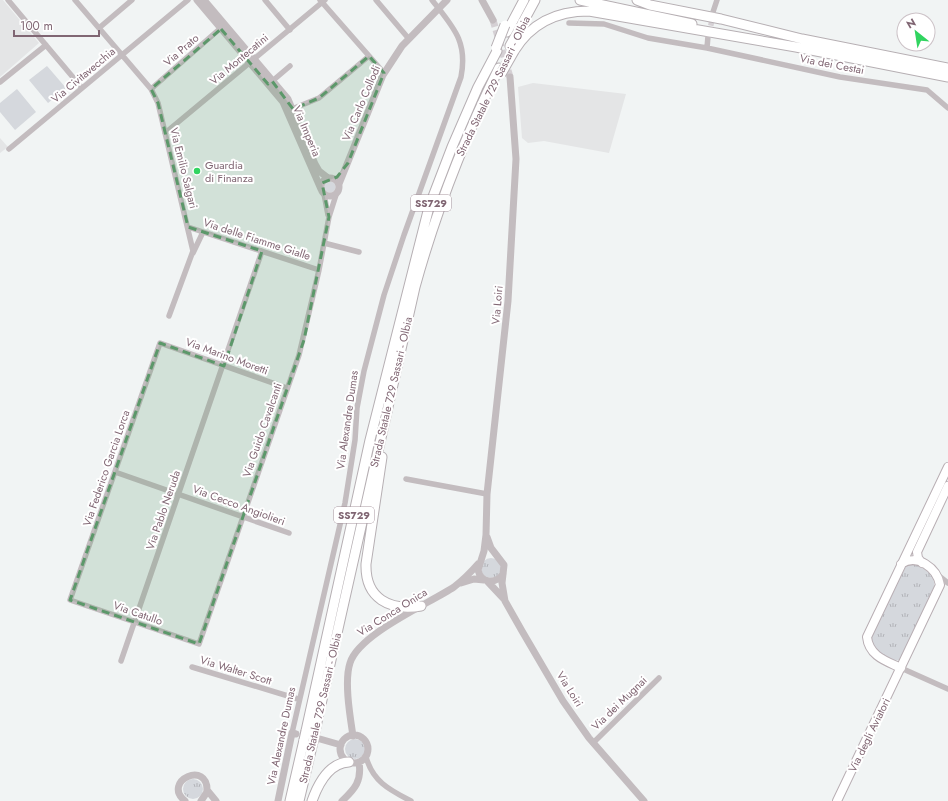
<svg xmlns="http://www.w3.org/2000/svg" width="948" height="801" font-family="Jost,sans-serif">
<style>
.built{fill:#e4e5e6}
.grass{fill:url(#grass-tufts)}
.green{fill:#d5d8dd}
.lines{fill:none;stroke-linecap:round;stroke-linejoin:round}
.minor-tunnel{stroke:#d5d0d4;stroke-width:5.5;stroke-dasharray:5.5 3;stroke-linecap:butt}
.tertiary-tunnel{stroke:#d5d0d4;stroke-width:7;stroke-dasharray:7 3.5;stroke-linecap:butt}
.secondary-casing{stroke:#b8aeb3;stroke-width:10}
.trunk-casing{stroke:#b6afb3;stroke-width:11}
.minor{stroke:#c3bcbf;stroke-width:5.5}
.tertiary{stroke:#c3bcbf;stroke-width:7}
.secondary{stroke:#fff;stroke-width:8}
.trunk{stroke:#fff;stroke-width:9}
.trunk-bridge-casing{stroke:#b6afb3;stroke-width:11;stroke-linecap:butt}
.trunk-bridge{stroke:#fff;stroke-width:9}
.marked{fill:#5c986a;fill-opacity:0.2;stroke:#5c986a;stroke-width:3;stroke-dasharray:8 5;stroke-linejoin:round}
.poi-dot{fill:#31d460;stroke:#fff;stroke-width:1.5}
.labels{text-anchor:middle;dominant-baseline:central;stroke-width:4;stroke-linejoin:round;paint-order:stroke}
.shield{fill:#fff;stroke:#a6949d;stroke-width:1}
.shield-label{font-size:10px;font-weight:bold;fill:#806673}
.street-label{font-size:11px;fill:#806673;stroke:#fff}
.poi-label{font-size:11px;fill:#806673;stroke:#fff;text-anchor:start}
</style>
<defs>
<pattern id="grass-tufts" width="24" height="20" patternUnits="userSpaceOnUse"><rect width="24" height="20" fill="#d5d8dd"/><path d="M3 7l-1-3M5 7V3M7 7l1-3M15 17l-1-3M17 17v-4M19 17l1-3" fill="none" stroke="#b2b3b8"/></pattern>
</defs>
<rect width="100%" height="100%" fill="#f1f4f4"/>
<!-- built -->
<path class="built" d="M 0,0 L 3,0 L 39,43 L 0,77 Z
M 533,83 L 626,94 L 609,153 L 544,141 L 528,143 L 522,138 L 518,87 Z
M 0,138 L 8,147 L 0,153 Z"/>
<!-- grass -->
<path class="grass" d="M324.5 187a5.5 5.5 0 1 1 11 0a5.5 5.5 0 1 1-11 0Z
M481 568a10 10 0 1 1 20 0a10 10 0 1 1-20 0Z
M 907,564 C 921,564 936,571 934,587 L 902,656 L 900,660 L 894,661 L 875,650 L 871,638 Z
M345 749a10 10 0 1 1 20 0a10 10 0 1 1-20 0Z
M183 789a10 10 0 1 1 20 0a10 10 0 1 1-20 0Z"/>
<!-- green -->
<path class="green" d="M 47,66 L 66,88 L 48,103 L 29,80 Z
M 17,89 L 36,112 L 15,130 L 0,112 L 0,103 Z"/>
<g class="lines">
<!-- minor-tunnel -->
<path class="minor-tunnel" d="M 709,34 L 713,15"/>
<!-- tertiary-tunnel -->
<path class="tertiary-tunnel" d="M 493,20 L 510,77"/>
<defs>
<path id="secondary" d="M 922,563 L 918,558 L 917,552 L 948,486
M 901,668 C 886,661 869,656 867,637 L 948,467
M 837,801 L 940,585 C 937,568 917,553 901,564"/>
<path id="trunk" d="M 580,0 L 692,24
M 637,0 L 650,5 L 721,19 L 802,39 L 948,68
M 507,32 L 524,0
M 510,46 L 535,0
M 514,51 C 531,23 556,11 589,11 L 796,47 L 948,77
M 382,457 L 366,564 C 365,599 390,611 421,606
M 306,731 L 370,440 L 429,207 L 452,147 L 478,87 L 497,51
M 315,731 L 415,287 C 436,211 464,139 499,68
M 290,801 L 304,740
M 299,801 L 313,742
M 312,801 C 318,784 329,763 349,762"/>
</defs>
<!-- secondary casing -->
<use href="#secondary" class="secondary-casing"/>
<!-- trunk casing -->
<use href="#trunk" class="trunk-casing"/>
<!-- minor -->
<path class="minor" d="M 8,0 L 82,88
M 75,0 L 151,89 L 158,103 L 193,251 L 169,316
M 265,0 L 290,30
M 320,0 L 384,73
M 376,0 L 409,39
M 713,12 L 717,0
M 569,23 L 604,24 L 648,38 L 707,48 L 840,77 L 927,90 L 948,108
M 99,28 L 132,0
M 707,48 L 708,36
M 0,82 L 46,45
M 270,83 L 290,66
M 151,89 L 223,26
M 292,109 L 319,98 L 369,56
M 165,133 L 325,0
M 9,149 L 188,0
M 324,194 L 328,215
M 188,227 L 319,270
M 324,243 L 359,252
M 193,253 L 203,232
M 287,388 L 160,343 L 70,600 L 199,644 L 299,355 L 319,270 L 329,217 L 336,195
M 115,472 L 289,533
M 406,479 L 487,494
M 939,576 L 948,583
M 121,661 L 262,251
M 192,667 L 298,699
M 901,668 L 948,689
M 292,733 L 345,503 L 355,440 L 357,408 L 364,371 L 384,295 L 404,235 L 461,77 C 468,41 453,27 432,0
M 593,743 L 659,678
M 366,757 C 373,782 390,790 411,801"/>
<!-- tertiary -->
<path class="tertiary" d="M 197,0 L 283,102 L 321,189
M 204,0 L 288,99 L 315,164 L 319,171 L 328,178
M 482,0 L 493,20
M321 187a9 9 0 1 1 18 0a9 9 0 1 1-18 0Z
M 339,184 L 383,75 L 402,46 L 447,0
M 487,537 L 491,548 L 504,565 L 502,583 L 505,601 L 522,631 L 563,701 L 589,738 L 644,801
M 503,574 C 495,585 481,583 478,570 L 484,551 L 486,535 L 487,494 L 508,301 L 516,159 L 510,77
M 488,582 L 504,599
M 461,583 L 474,579 L 484,580
M340 749a14 14 0 1 1 28 0a14 14 0 1 1-28 0Z
M 353,736 C 350,716 344,681 350,663 C 359,634 428,604 454,587 C 463,580 471,572 478,564
M 320,739 L 341,745
M 207,790 L 216,801
M 185,801 C 161,781 209,759 207,792 L 201,801
M 278,801 L 292,733 L 296,734
M 342,801 C 355,789 362,781 359,762"/>
<!-- secondary -->
<use href="#secondary" class="secondary"/>
<!-- trunk -->
<use href="#trunk" class="trunk"/>
<defs>
<path id="trunk-bridge" d="M 496,48 L 505,25
M 501,74 L 514,51
M 304,740 L 306,731
M 313,742 L 315,731"/>
</defs>
<!-- trunk-bridge casing -->
<use href="#trunk-bridge" class="trunk-bridge-casing"/>
<!-- trunk-bridge -->
<use href="#trunk-bridge" class="trunk-bridge"/>
</g>
<!-- marked area -->
<path class="marked" d="M 221,29 L 268,84 L 272,81 L 293,109 L 319,98 L 369,56 L 384,73 L 348,163 L 337,177 L 322,183 L 329,217 L 304,340 L 199,644 L 70,600 L 160,343 L 224,366 L 262,251 L 188,227 L 158,103 L 151,89 Z"/>
<!-- markers -->
<circle class="poi-dot" cx="197" cy="171" r="4"/>
<g class="labels">
<!-- shield labels -->
<g class="shield">
<rect x="411" y="195" width="40" height="16" rx="3"/>
<rect x="334" y="507" width="40" height="16" rx="3"/>
</g>
<g class="shield-label">
<text x="431" y="203">SS729</text>
<text x="354" y="515">SS729</text>
</g>
<!-- street labels -->
<g class="street-label">
<text transform="translate(181 50) rotate(-41)">Via Prato</text>
<text transform="translate(239 59) rotate(-40)">Via Montecatini</text>
<text transform="translate(832 64) rotate(11)">Via dei Cestai</text>
<text transform="translate(83 75) rotate(-40)">Via Civitavecchia</text>
<text transform="translate(493 86) rotate(-64)">Strada Statale 729 Sassari - Olbia</text>
<text transform="translate(361 103) rotate(-67)">Via Carlo Collodi</text>
<text transform="translate(307 131) rotate(67)">Via Imperia</text>
<text transform="translate(184 168) rotate(76)">Via Emilio Salgari</text>
<text transform="translate(257 239) rotate(18)">Via delle Fiamme Gialle</text>
<text transform="translate(497 305) rotate(-85)">Via Loiri</text>
<text transform="translate(227 356) rotate(20)">Via Marino Moretti</text>
<text transform="translate(391 392) rotate(-77)">Strada Statale 729 Sassari - Olbia</text>
<text transform="translate(347 420) rotate(-82)">Via Alexandre Dumas</text>
<text transform="translate(262 430) rotate(-71)">Via Guido Cavalcanti</text>
<text transform="translate(106 468) rotate(-71)">Via Federico Garcia Lorca</text>
<text transform="translate(239 505) rotate(20)">Via Cecco Angiolieri</text>
<text transform="translate(163 510) rotate(-71)">Via Pablo Neruda</text>
<text transform="translate(392 612) rotate(-32)">Via Conca Onica</text>
<text transform="translate(138 613) rotate(19)">Via Catullo</text>
<text transform="translate(236 670) rotate(17)">Via Walter Scott</text>
<text transform="translate(570 689) rotate(58)">Via Loiri</text>
<text transform="translate(619 703) rotate(-44)">Via dei Mugnai</text>
<text transform="translate(320 708) rotate(-77)">Strada Statale 729 Sassari - Olbia</text>
<text transform="translate(869 735) rotate(-64)">Via degli Aviatori</text>
<text transform="translate(281 736) rotate(-78)">Via Alexandre Dumas</text>
</g>
<!-- poi labels -->
<g class="poi-label">
<text x="205" y="165">Guardia<tspan x="205" dy="13">di Finanza</tspan></text>
</g>
</g>
<!-- north arrow -->
<g transform="translate(916 32) rotate(330)"><circle r="19" fill="#ffffff" stroke="#ccc2c7"/>
<path d="M0-3L7 15L0 10L-7 15Z" fill="#31d460"/>
<text y="-6" font-size="11" font-weight="bold" text-anchor="middle" fill="#806673">N</text>
</g>
<!-- scale -->
<path d="M14 30v6h85v-6" fill="none" stroke="#806673" stroke-width="2"/>
<text x="20" y="30" font-size="12" fill="#806673" stroke="#ffffff" stroke-width="3" paint-order="stroke">100 m</text>
</svg>
